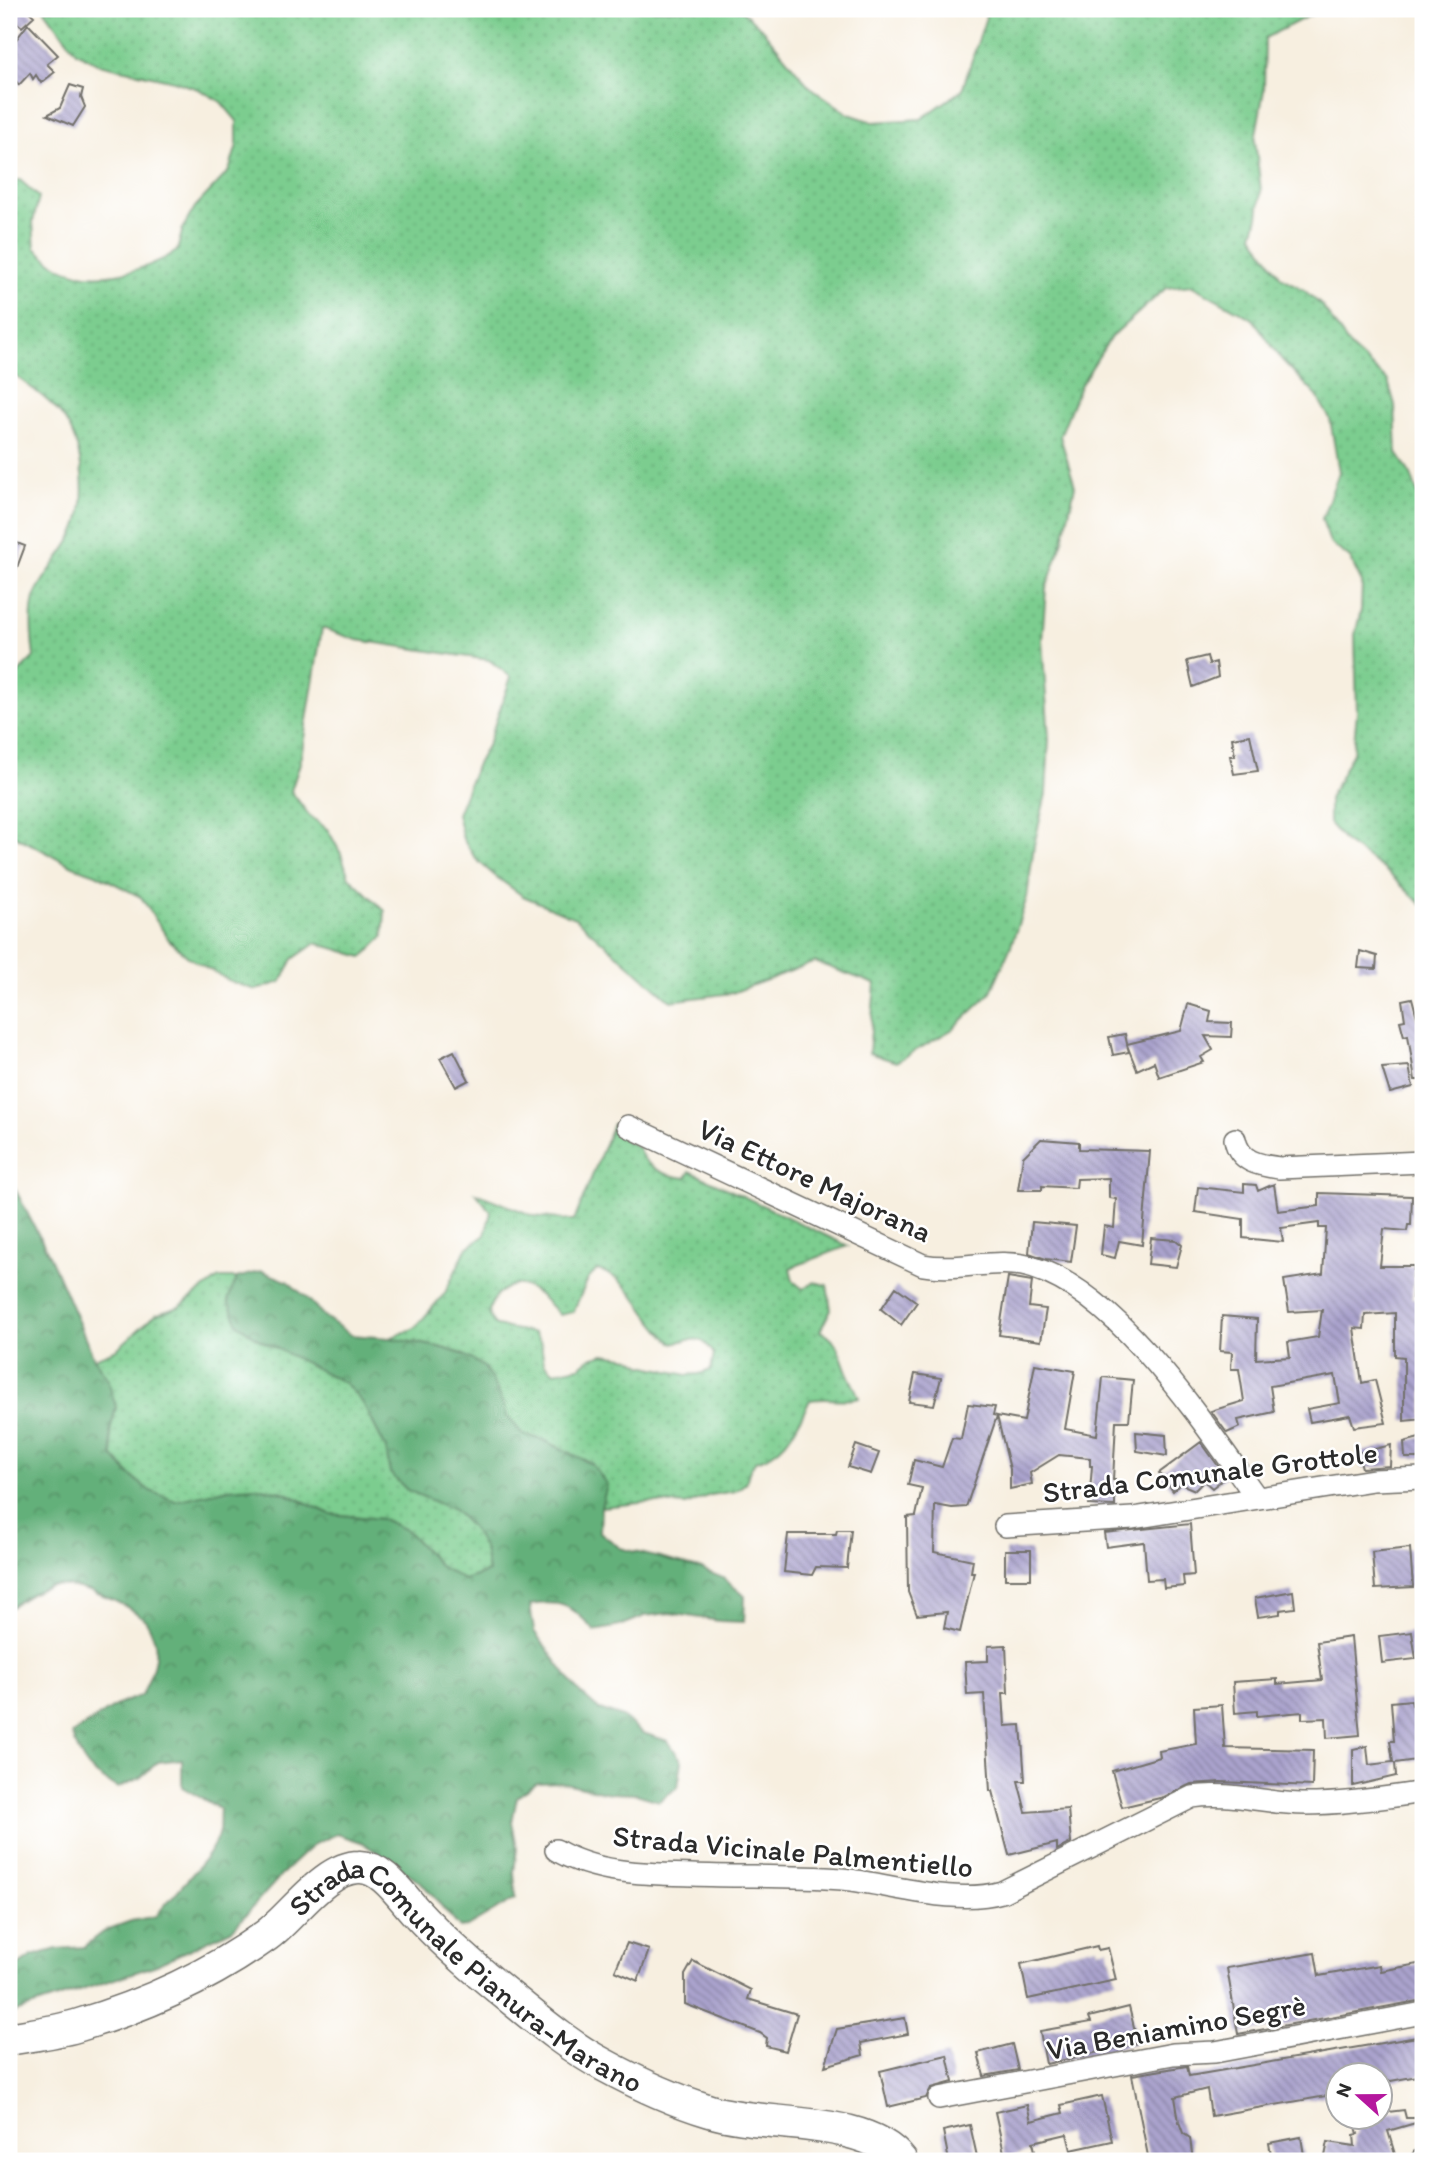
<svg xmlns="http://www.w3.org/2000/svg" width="1432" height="2170" font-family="Itim,sans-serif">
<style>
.grass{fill:url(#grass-dots);stroke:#537c5d;stroke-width:2;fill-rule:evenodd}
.forest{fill:url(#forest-crowns);stroke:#486e52;stroke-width:2}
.building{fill:url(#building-back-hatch)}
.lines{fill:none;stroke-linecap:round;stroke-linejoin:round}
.street-casing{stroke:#72706a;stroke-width:24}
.secondary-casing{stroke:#72706a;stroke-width:35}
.street{stroke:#fff;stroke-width:21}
.secondary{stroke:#fff;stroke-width:32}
.labels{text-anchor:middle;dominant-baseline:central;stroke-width:5;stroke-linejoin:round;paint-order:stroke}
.street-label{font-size:30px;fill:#2b2b2b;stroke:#fff}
</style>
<defs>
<pattern id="grass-dots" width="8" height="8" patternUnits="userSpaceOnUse" patternTransform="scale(1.75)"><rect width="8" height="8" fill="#7bcd8f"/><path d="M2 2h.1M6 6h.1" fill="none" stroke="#6ab07c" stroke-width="1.8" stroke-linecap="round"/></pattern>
<pattern id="forest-crowns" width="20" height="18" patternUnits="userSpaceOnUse" patternTransform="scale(1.75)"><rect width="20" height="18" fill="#64b07a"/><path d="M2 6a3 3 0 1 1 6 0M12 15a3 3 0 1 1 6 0" fill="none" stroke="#538f64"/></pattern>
<pattern id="building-back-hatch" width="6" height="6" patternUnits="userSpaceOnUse" patternTransform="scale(1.75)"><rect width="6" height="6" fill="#aaa3cd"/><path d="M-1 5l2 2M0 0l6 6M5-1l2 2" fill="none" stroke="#8b85a7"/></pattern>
</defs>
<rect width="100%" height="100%" fill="#fff"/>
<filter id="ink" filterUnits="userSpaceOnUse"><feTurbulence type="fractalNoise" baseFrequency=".0143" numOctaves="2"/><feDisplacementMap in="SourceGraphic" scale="14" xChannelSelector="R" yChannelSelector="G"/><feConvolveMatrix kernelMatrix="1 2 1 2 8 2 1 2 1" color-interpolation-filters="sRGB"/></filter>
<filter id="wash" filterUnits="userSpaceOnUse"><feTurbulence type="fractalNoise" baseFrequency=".00686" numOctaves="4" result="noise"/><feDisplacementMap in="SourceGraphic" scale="28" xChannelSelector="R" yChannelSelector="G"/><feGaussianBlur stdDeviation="1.57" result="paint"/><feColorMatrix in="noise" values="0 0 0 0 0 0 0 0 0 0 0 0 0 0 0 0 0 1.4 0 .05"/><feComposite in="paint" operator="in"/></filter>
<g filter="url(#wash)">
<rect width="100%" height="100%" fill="#f7efe0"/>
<!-- grass -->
<path class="grass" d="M 44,9 L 740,9 L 762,29 L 809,86 L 849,114 L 873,122 L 921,119 L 962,90 L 986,17 L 984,9 L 1347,9 L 1312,14 L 1265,38 L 1264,90 L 1255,140 L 1261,191 L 1258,217 L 1253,235 L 1281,277 L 1304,290 L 1322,306 L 1351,348 L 1388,381 L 1395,405 L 1397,453 L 1411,475 L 1423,510 L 1423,906 L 1385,870 L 1345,842 L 1329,823 L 1329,799 L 1353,752 L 1357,712 L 1355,635 L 1361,610 L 1362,583 L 1350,558 L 1330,543 L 1322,519 L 1339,472 L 1330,419 L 1317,396 L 1282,360 L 1253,319 L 1191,285 L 1166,288 L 1111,337 L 1080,386 L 1060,436 L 1075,486 L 1063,540 L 1046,589 L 1042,640 L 1049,739 L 1046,794 L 1034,845 L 1027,897 L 1011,946 L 990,994 L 953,1029 L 896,1062 L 869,1053 L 875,984 L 815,962 L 732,993 L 671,1001 L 575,918 L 523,896 L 495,876 L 476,859 L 463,839 L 457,814 L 476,766 L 488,744 L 511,677 L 489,660 L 357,640 L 322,628 L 300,763 L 291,791 L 309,815 L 328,830 L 341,854 L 349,877 L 385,911 L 383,937 L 363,957 L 316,943 L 293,959 L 281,982 L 256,990 L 232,982 L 188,957 L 169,940 L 141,897 L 96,874 L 73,866 L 9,833 L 9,677 L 17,674 L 34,657 C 32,641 30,613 34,598 C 39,580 65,553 74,534 C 89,503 84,444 62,416 C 48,398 27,385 9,371 L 9,181 L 20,180 L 39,197 L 33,222 L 35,248 C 41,253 49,261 56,265 C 92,286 144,272 177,251 L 183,228 L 195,207 L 229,171 L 237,145 L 237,121 L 221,102 L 198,89 L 174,81 L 99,64 L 76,52 Z
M 613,1124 L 620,1128 L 619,1137 L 638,1147 C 644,1168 666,1176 686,1178 L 690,1171 L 848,1246 L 790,1268 L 793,1281 L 803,1289 L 814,1282 L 827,1285 L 831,1309 L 820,1331 C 839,1340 840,1355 847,1372 C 851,1382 856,1388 859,1398 C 842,1402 827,1397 810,1400 C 796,1427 787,1453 755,1461 L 749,1472 L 746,1483 L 735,1491 L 710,1495 L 686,1505 L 649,1502 L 601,1507 L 607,1485 L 592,1464 L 546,1441 L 522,1434 L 507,1415 L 498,1391 L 462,1354 L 439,1347 L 390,1338 L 415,1328 L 445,1293 L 466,1249 L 485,1235 L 491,1212 L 476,1193 L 534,1216 L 574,1221 ZM 597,1270 C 633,1277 645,1321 673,1343 C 693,1339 702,1334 714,1354 L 711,1370 L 699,1374 L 687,1375 L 642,1365 L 631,1358 L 604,1354 L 591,1358 L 579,1367 L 554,1372 L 544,1363 L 541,1343 L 534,1333 L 496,1326 C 494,1323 491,1320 490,1317 C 485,1303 506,1282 520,1285 C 536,1288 549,1305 560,1315 L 573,1312 L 588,1279 Z
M 219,1278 L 236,1278 L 228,1301 L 325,1371 L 345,1383 L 363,1403 L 386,1448 L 390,1473 L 407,1490 L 454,1510 L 471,1527 L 484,1548 L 488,1572 L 464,1580 L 441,1567 L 406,1530 L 382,1519 L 330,1514 L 284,1492 L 257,1487 L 229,1489 L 175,1501 L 150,1491 L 131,1476 L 113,1456 L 110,1431 L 116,1407 L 94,1358 L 117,1349 L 155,1315 L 179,1307 Z"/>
<!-- forest -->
<path class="forest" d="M 9,1181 L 13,1185 L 50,1257 L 94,1358 L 108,1380 L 116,1407 L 110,1431 L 113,1456 L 131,1476 L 150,1491 L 175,1501 L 229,1489 L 257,1487 L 284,1493 L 330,1514 L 382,1519 L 406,1530 L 441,1567 L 464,1580 L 488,1572 L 484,1548 L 471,1527 L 454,1510 L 407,1490 L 390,1473 L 386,1448 L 363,1403 L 345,1383 L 258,1339 L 238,1324 L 228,1301 L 236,1278 L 262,1271 L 287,1281 L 307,1298 L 325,1317 L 351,1335 L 390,1338 L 439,1347 L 462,1354 L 484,1367 L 498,1391 L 507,1415 L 522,1434 L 546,1441 L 592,1464 L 607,1485 L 601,1507 L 600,1532 L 620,1548 L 699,1568 L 723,1578 L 745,1596 L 744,1622 L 719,1621 L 670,1613 L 645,1616 L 620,1626 L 595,1631 C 572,1607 564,1599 530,1605 L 534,1631 L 578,1691 L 597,1708 L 622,1717 L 643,1733 L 668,1741 L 682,1761 L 678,1787 L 659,1801 L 636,1794 L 610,1793 L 560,1782 L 537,1783 L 517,1797 L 512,1822 L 517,1848 L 514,1872 L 516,1898 L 467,1927 L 460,1928 L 421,1882 L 361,1842 L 337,1834 L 314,1844 L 285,1871 L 233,1929 L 154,1966 L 9,2014 L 9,1972 L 32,1956 L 57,1949 L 84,1947 L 106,1930 L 131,1921 L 156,1916 C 173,1893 214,1857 219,1831 C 220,1824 219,1816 220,1809 L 182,1787 L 182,1759 L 158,1762 L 140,1778 L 118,1788 C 89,1772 82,1765 72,1734 L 117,1705 L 142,1695 C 149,1679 158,1660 155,1642 C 153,1635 148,1622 143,1618 C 124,1602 76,1582 51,1586 C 34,1590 22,1598 9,1609 Z"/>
<g id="blocks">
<!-- building -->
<path class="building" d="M 9,9 L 26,9 L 34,16 L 22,27 L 9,16 Z
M 28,24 L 58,55 L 47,64 L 55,72 L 41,83 L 36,75 L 33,79 L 30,73 L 19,85 L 9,72 L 9,49 Z
M 70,85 L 83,89 L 81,97 L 85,107 L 73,126 L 47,115 L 60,108 Z
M 9,540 L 25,546 L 10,586 L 9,586 Z
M 1207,656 L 1209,664 L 1216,662 L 1218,677 L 1193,687 L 1187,661 Z
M 1250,735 L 1258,771 L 1234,774 L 1230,756 L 1235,756 L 1232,738 Z
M 1360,951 L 1377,956 L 1376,969 L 1358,968 Z
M 1412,998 L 1423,1040 L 1423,1080 L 1415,1080 L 1408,1035 L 1404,1036 L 1400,1021 L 1405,1020 L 1402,1000 Z
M 1188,1004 L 1211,1011 L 1209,1022 L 1232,1023 L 1231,1037 L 1205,1036 L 1213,1050 L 1201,1057 L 1204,1062 L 1159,1077 L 1154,1062 L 1137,1070 L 1127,1045 L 1129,1052 L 1113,1055 L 1109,1037 L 1125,1034 L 1127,1044 L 1181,1031 Z
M 454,1051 L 469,1080 L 456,1087 L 440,1058 Z
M 1409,1066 L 1413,1087 L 1390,1093 L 1382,1068 Z
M 1041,1139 L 1079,1142 L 1079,1149 L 1150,1151 L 1142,1245 L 1119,1241 L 1115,1258 L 1101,1255 L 1104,1226 L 1114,1228 L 1116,1199 L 1109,1198 L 1109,1178 L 1077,1179 L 1076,1188 L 1042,1186 L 1042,1190 L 1018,1190 L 1023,1157 Z
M 1244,1184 L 1256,1185 L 1258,1191 L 1274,1184 L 1278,1211 L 1319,1206 L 1319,1193 L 1412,1196 L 1411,1225 L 1408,1225 L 1407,1231 L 1384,1229 L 1380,1266 L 1414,1266 L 1412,1298 L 1421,1299 L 1419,1331 L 1423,1332 L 1423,1419 L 1404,1421 L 1404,1357 L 1395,1356 L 1395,1313 L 1365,1315 L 1364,1329 L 1354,1328 L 1362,1383 L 1375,1380 L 1386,1423 L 1354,1427 L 1350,1415 L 1310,1422 L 1307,1409 L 1340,1403 L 1335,1375 L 1270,1386 L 1274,1412 L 1238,1420 L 1240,1427 L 1227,1433 L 1211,1411 L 1244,1401 L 1239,1369 L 1231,1369 L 1232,1352 L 1220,1351 L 1222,1316 L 1257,1319 L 1256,1359 L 1290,1357 L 1288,1342 L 1318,1337 L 1322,1310 L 1289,1312 L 1284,1280 L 1323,1274 L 1326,1228 L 1319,1228 L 1319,1223 L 1281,1228 L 1283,1242 L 1243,1238 L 1243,1219 L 1195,1212 L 1198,1187 L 1244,1192 Z
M 1032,1222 L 1076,1226 L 1071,1262 L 1046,1259 L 1029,1253 Z
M 1151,1238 L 1176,1240 L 1182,1245 L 1176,1267 L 1148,1264 Z
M 1008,1277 L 1032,1281 L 1029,1307 L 1046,1309 L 1041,1341 L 999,1335 Z
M 896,1287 L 917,1302 L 901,1325 L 881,1309 Z
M 1035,1364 L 1075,1371 L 1065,1429 L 1097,1435 L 1103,1377 L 1133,1380 L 1129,1421 L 1116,1421 L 1113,1480 L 1115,1480 L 1115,1506 L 1089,1505 L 1092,1466 L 1090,1466 L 1090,1458 L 1059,1455 L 1030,1473 L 1032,1484 L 1010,1489 L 1010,1469 L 997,1416 L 1024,1421 Z
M 915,1374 L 941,1378 L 934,1405 L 909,1402 Z
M 968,1404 L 995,1407 L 993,1415 L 997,1416 L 966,1507 L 952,1508 L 935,1505 L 934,1552 L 973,1560 L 971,1572 L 974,1572 L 960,1632 L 944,1628 L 947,1612 L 917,1615 L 908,1592 L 907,1517 L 916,1516 L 922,1488 L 908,1485 L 914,1460 L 942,1467 L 952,1438 L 961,1439 Z
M 1136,1432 L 1166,1435 L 1167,1456 L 1137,1451 Z
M 1423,1437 L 1423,1458 L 1405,1458 L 1404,1442 Z
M 1201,1442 L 1226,1477 L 1212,1488 L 1204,1481 L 1195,1490 L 1181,1484 L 1173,1491 L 1159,1473 Z
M 856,1445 L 879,1453 L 871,1474 L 848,1467 Z
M 1391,1445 L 1390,1466 L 1362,1468 L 1358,1453 Z
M 1190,1524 L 1194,1575 L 1183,1576 L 1184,1586 L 1164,1588 L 1163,1579 L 1147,1580 L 1144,1542 L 1106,1547 L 1104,1533 Z
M 837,1530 L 851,1530 L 847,1568 L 816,1567 L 812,1575 L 784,1572 L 788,1534 L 836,1534 Z
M 1410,1548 L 1413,1587 L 1375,1589 L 1372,1552 Z
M 1005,1550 L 1031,1550 L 1031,1579 L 1005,1579 Z
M 1293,1591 L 1295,1608 L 1280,1610 L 1280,1614 L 1258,1617 L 1255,1598 Z
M 1412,1632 L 1416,1659 L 1382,1663 L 1379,1636 Z
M 1351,1637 L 1360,1735 L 1327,1738 L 1326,1718 L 1302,1719 L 1302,1712 L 1257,1716 L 1257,1711 L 1235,1713 L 1233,1682 L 1277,1679 L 1277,1684 L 1322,1680 L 1317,1642 Z
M 1006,1645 L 1008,1693 L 1003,1693 L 1005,1726 L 1021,1725 L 1025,1781 L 1018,1781 L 1026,1812 L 1068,1809 L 1071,1843 L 1057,1850 L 1057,1843 L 1009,1855 L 992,1791 L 990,1791 L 984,1694 L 967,1695 L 965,1662 L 988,1661 L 988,1646 Z
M 1411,1700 L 1412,1705 L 1423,1703 L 1423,1759 L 1395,1763 L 1396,1776 L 1353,1786 L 1353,1749 L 1367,1746 L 1369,1765 L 1393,1762 L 1390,1741 L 1394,1741 L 1391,1702 Z
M 1222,1705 L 1225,1748 L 1313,1750 L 1312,1786 L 1221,1782 L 1191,1784 L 1164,1797 L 1122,1807 L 1112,1771 L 1160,1757 L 1159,1751 L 1196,1744 L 1194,1707 Z
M 627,1943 L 649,1950 L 638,1981 L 615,1971 Z
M 1097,1946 L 1098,1950 L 1108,1948 L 1116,1980 L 1028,1999 L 1021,1964 Z
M 1315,1953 L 1319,1976 L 1380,1965 L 1381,1971 L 1423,1963 L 1423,2000 L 1238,2034 L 1227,1968 Z
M 693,1961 L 751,1990 L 748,1999 L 797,2014 L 786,2051 L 766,2046 L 767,2038 L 760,2033 L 685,2004 L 685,1975 Z
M 1129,2007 L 1138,2043 L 1046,2064 L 1040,2031 L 1091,2022 L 1089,2017 Z
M 905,2018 L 908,2034 L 861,2043 L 863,2055 L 825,2066 L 837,2029 Z
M 1423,2036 L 1423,2075 L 1380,2083 L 1380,2076 L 1338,2076 L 1338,2094 L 1211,2116 L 1207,2089 L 1175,2097 L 1179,2122 L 1183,2133 L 1190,2138 L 1193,2161 L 1149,2161 L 1132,2075 L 1187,2066 L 1189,2076 Z
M 1012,2044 L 1018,2070 L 984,2076 L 978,2053 Z
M 947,2055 L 953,2082 L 931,2088 L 926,2098 L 888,2107 L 880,2071 Z
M 1102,2096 L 1112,2141 L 1071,2150 L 1067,2134 L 1033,2142 L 1035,2151 L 1005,2157 L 995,2112 L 1027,2105 L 1031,2121 L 1063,2113 L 1061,2105 Z
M 1404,2110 L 1406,2118 L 1419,2118 L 1419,2122 L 1388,2131 L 1397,2161 L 1324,2161 L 1328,2142 L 1355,2146 L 1354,2135 L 1358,2134 L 1354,2118 L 1380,2118 L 1380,2113 Z
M 970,2125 L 978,2161 L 949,2161 L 943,2131 Z
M 1301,2137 L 1305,2161 L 1272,2161 L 1269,2143 Z"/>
</g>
</g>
<g filter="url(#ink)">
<use href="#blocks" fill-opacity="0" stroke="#72706a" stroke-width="2"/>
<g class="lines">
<defs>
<path id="street" d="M 628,1126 L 923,1265 C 960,1272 997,1256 1034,1268 C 1121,1295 1205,1426 1257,1498
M 1235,1139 C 1239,1162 1259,1165 1279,1168 L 1423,1162
M 1005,1526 L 1133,1518 L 1373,1480 L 1423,1478
M 556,1850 C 596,1874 647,1874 692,1875 C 742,1877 793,1875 842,1879 C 892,1884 953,1906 1002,1892 L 1192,1797 C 1231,1791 1267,1804 1305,1804 C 1344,1804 1385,1798 1423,1792
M 939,2098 L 1173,2054 L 1215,2052 L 1423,2013
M 1421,2161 L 1423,2158"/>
<g id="secondary">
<path id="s1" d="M 9,2039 C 31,2035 55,2032 76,2026 C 144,2006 210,1976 267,1935 C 293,1916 325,1867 359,1867 C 382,1866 401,1896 415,1911 C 446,1945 482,1975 517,2003 C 545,2026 572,2048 604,2065 C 637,2083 674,2100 710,2111 C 764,2128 866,2115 901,2161"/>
</g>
</defs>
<!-- street casing -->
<use href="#street" class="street-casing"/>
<!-- secondary casing -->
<use href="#secondary" class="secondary-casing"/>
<!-- street -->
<use href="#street" class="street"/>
<!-- secondary -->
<use href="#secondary" class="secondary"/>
</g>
</g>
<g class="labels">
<!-- street labels -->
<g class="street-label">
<text transform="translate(815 1180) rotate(25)">Via Ettore Majorana</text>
<text transform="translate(1210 1472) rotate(-7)">Strada Comunale Grottole</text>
<text transform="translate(793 1851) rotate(5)">Strada Vicinale Palmentiello</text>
<text stroke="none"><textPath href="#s1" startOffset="537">Strada Comunale Pianura-Marano</textPath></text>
<text transform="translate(1176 2027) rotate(-10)">Via Beniamino Segrè</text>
</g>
</g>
<!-- margin -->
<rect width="1432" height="2170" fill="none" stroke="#fff" stroke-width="35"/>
<!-- north arrow -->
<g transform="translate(1359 2096) rotate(291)"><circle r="33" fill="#ffffff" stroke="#aaaaaa" stroke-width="2"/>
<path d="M0-5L12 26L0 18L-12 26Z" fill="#b5179e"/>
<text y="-10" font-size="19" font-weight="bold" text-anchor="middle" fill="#2b2b2b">N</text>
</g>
</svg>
